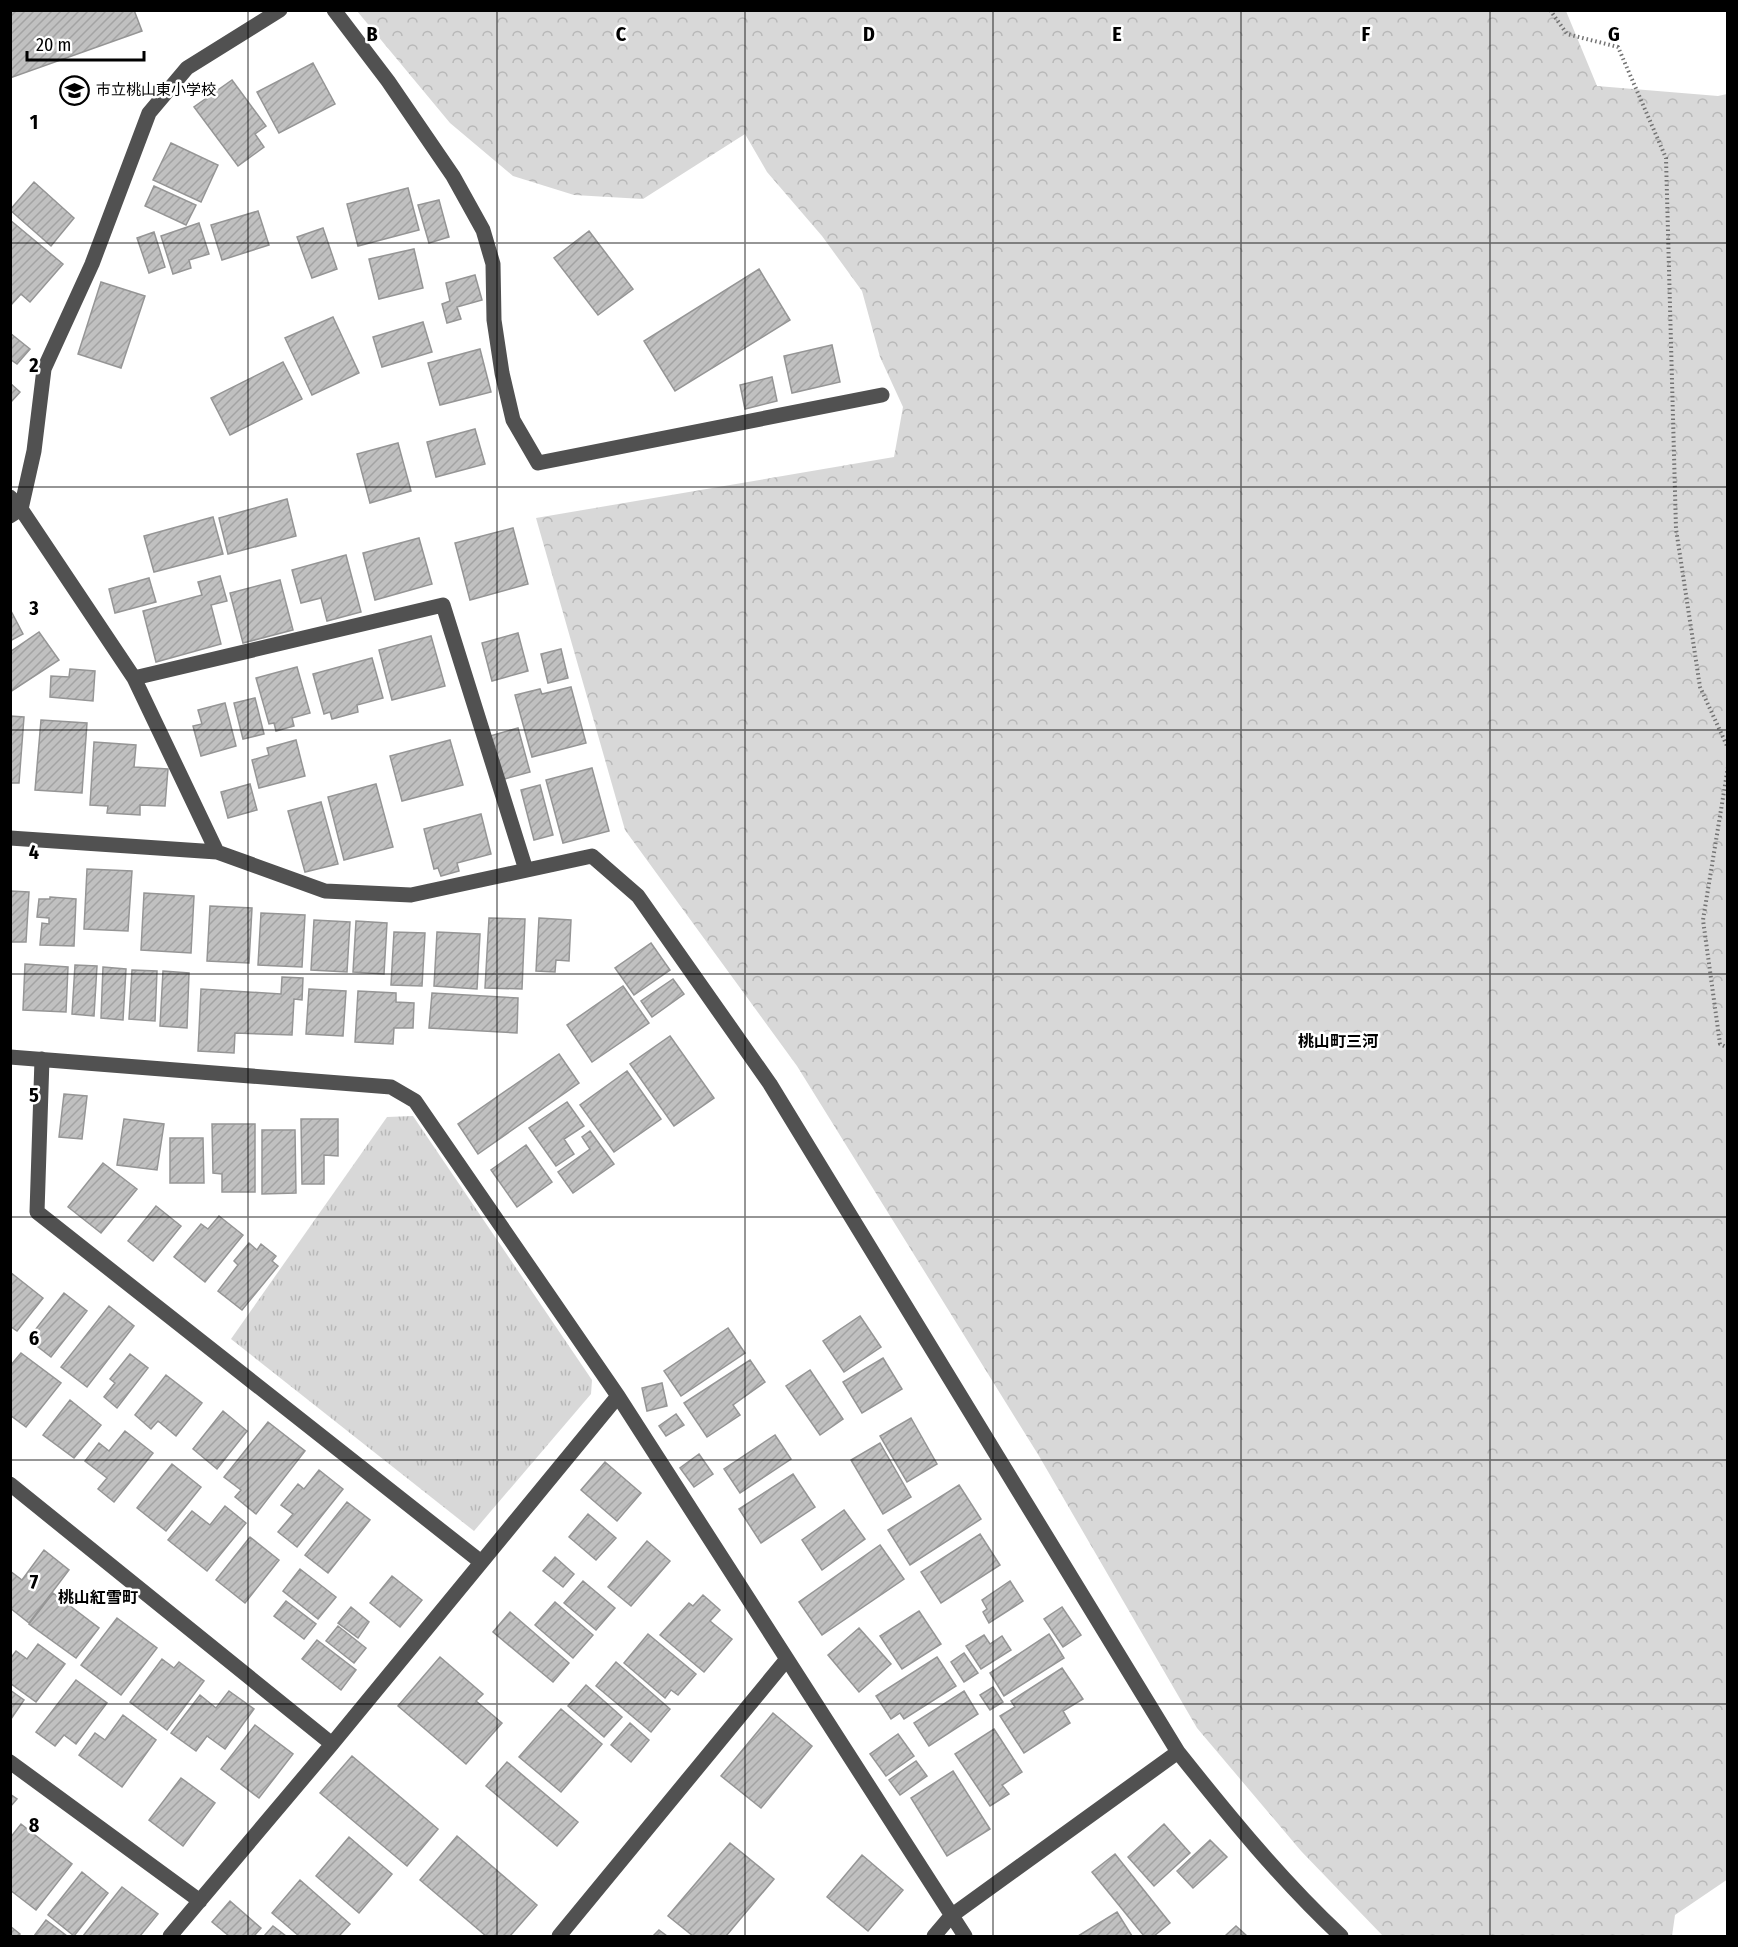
<svg xmlns="http://www.w3.org/2000/svg" width="1738" height="1947" font-family="'Fira Sans Condensed','Noto Sans JP',sans-serif">
<style>
.forest{fill:url(#forest-crowns)}
.park{fill:url(#park-tufts)}
.building{fill:url(#building-hatch);stroke:#959595;stroke-width:1.5}
.lines{fill:none;stroke-linecap:round;stroke-linejoin:round}
.path{stroke:#737373;stroke-width:4;stroke-dasharray:1.5 3;stroke-linecap:butt}
.minor{stroke:#515151;stroke-width:15}
.grid{fill:none;stroke:#000;stroke-width:1.5;stroke-opacity:0.55}
.labels{text-anchor:middle;dominant-baseline:central;stroke-width:5;stroke-linejoin:round;paint-order:stroke}
.poi-label{font-size:15px;fill:#000;stroke:#fff;text-anchor:start}
.neighbourhood-label{font-size:16px;font-weight:bold;fill:#000;stroke:#fff}
.grid-label{font-size:20px;text-anchor:middle;font-weight:bold;fill:#000;stroke:#fff;stroke-width:5;stroke-linejoin:round;paint-order:stroke}
</style>
<defs>
<pattern id="forest-crowns" width="20" height="18" patternUnits="userSpaceOnUse" patternTransform="scale(1.5)"><rect width="20" height="18" fill="#d8d8d8"/><path d="M2 6a3 3 0 1 1 6 0M12 15a3 3 0 1 1 6 0" fill="none" stroke="#b8b8b8"/></pattern>
<pattern id="park-tufts" width="24" height="20" patternUnits="userSpaceOnUse" patternTransform="scale(1.5)"><rect width="24" height="20" fill="#d8d8d8"/><path d="M3 7l-1-3M5 7V3M7 7l1-3M15 17l-1-3M17 17v-4M19 17l1-3" fill="none" stroke="#b8b8b8"/></pattern>
<pattern id="building-hatch" width="6" height="6" patternUnits="userSpaceOnUse" patternTransform="scale(1.5)"><rect width="6" height="6" fill="#c0c0c0"/><path d="M-1 1l2-2M0 6l6-6M5 7l2-2" fill="none" stroke="#a3a3a3"/></pattern>
</defs>
<rect width="100%" height="100%" fill="#fff"/>
<!-- forest -->
<path class="forest" d="M 357,11 L 1566,11 L 1597,86 L 1718,96 L 1727,94 L 1728,1879 L 1675,1915 L 1672,1936 L 1383,1936 L 1301,1851 L 1197,1728 L 1039,1456 L 797,1066 L 625,830 L 536,518 L 894,457 L 903,407 L 880,357 L 862,291 L 822,236 L 767,172 L 745,134 L 643,199 L 574,195 L 513,176 L 450,123 Z"/>
<!-- park -->
<path class="park" d="M 413,1116 L 592,1380 L 591,1394 L 474,1531 L 231,1339 L 387,1117 Z"/>
<!-- building -->
<path class="building" d="M 10,10 L 134,10 L 142,31 L 10,78 Z
M 313,63 L 335,104 L 279,133 L 257,92 Z
M 232,80 L 266,126 L 255,134 L 264,147 L 238,166 L 194,107 Z
M 171,143 L 218,165 L 201,202 L 153,180 Z
M 34,182 L 74,218 L 51,246 L 10,210 Z
M 154,186 L 196,205 L 186,225 L 145,206 Z
M 408,188 L 419,230 L 358,246 L 347,204 Z
M 439,200 L 449,237 L 429,243 L 418,205 Z
M 258,211 L 269,245 L 222,260 L 211,225 Z
M 10,220 L 63,264 L 30,302 L 21,294 L 10,306 Z
M 199,223 L 209,254 L 189,260 L 191,268 L 173,274 L 161,236 Z
M 323,228 L 337,269 L 312,278 L 297,237 Z
M 589,231 L 633,289 L 598,315 L 554,258 Z
M 154,232 L 165,267 L 149,273 L 137,238 Z
M 414,249 L 423,288 L 379,299 L 369,259 Z
M 759,269 L 790,320 L 675,391 L 644,341 Z
M 475,275 L 482,300 L 457,307 L 461,319 L 447,323 L 442,304 L 450,301 L 446,283 Z
M 101,282 L 145,296 L 121,368 L 78,354 Z
M 333,317 L 359,373 L 312,395 L 285,338 Z
M 423,322 L 432,352 L 382,367 L 373,337 Z
M 10,333 L 30,349 L 17,364 L 10,359 Z
M 832,345 L 840,382 L 792,393 L 784,356 Z
M 480,349 L 491,392 L 440,405 L 428,363 Z
M 283,362 L 302,399 L 230,435 L 211,398 Z
M 772,377 L 777,401 L 745,409 L 740,385 Z
M 10,383 L 20,392 L 10,403 Z
M 475,429 L 485,464 L 436,477 L 427,442 Z
M 398,443 L 411,491 L 370,503 L 357,454 Z
M 287,499 L 296,536 L 228,554 L 219,518 Z
M 213,517 L 223,554 L 154,572 L 144,536 Z
M 513,528 L 528,584 L 470,600 L 455,543 Z
M 419,538 L 432,584 L 375,600 L 363,553 Z
M 346,555 L 361,612 L 327,621 L 321,598 L 301,603 L 292,570 Z
M 220,576 L 227,601 L 211,605 L 221,644 L 156,662 L 143,611 L 202,595 L 198,582 Z
M 149,578 L 156,602 L 115,613 L 109,589 Z
M 280,580 L 293,630 L 243,643 L 230,593 Z
M 10,609 L 23,634 L 10,641 Z
M 39,632 L 59,660 L 10,692 L 10,652 Z
M 518,633 L 528,671 L 492,681 L 482,643 Z
M 431,636 L 445,686 L 392,700 L 379,650 Z
M 561,649 L 568,678 L 548,683 L 541,654 Z
M 372,658 L 383,698 L 357,705 L 358,712 L 332,719 L 330,712 L 324,714 L 313,674 Z
M 297,667 L 310,713 L 292,718 L 294,726 L 276,731 L 274,723 L 269,724 L 256,678 Z
M 70,669 L 95,671 L 93,701 L 50,697 L 51,676 L 69,677 Z
M 571,687 L 586,743 L 532,757 L 515,695 L 540,689 L 542,694 Z
M 255,698 L 264,734 L 243,739 L 234,703 Z
M 225,703 L 236,746 L 201,756 L 193,726 L 202,724 L 198,710 Z
M 10,716 L 24,717 L 19,783 L 10,783 Z
M 41,720 L 87,723 L 82,793 L 35,790 Z
M 518,728 L 530,772 L 501,780 L 490,736 Z
M 296,740 L 305,776 L 259,788 L 252,760 L 269,755 L 267,748 Z
M 450,740 L 463,785 L 402,801 L 390,756 Z
M 94,742 L 136,745 L 134,767 L 168,769 L 165,806 L 140,805 L 140,815 L 107,813 L 108,806 L 90,805 Z
M 592,768 L 609,831 L 563,843 L 546,780 Z
M 250,784 L 257,810 L 228,818 L 221,792 Z
M 376,784 L 393,847 L 344,860 L 328,797 Z
M 540,785 L 553,835 L 534,840 L 521,790 Z
M 321,802 L 338,864 L 305,872 L 288,811 Z
M 481,814 L 491,854 L 457,863 L 459,871 L 441,876 L 438,868 L 434,869 L 424,829 Z
M 87,869 L 132,871 L 128,931 L 84,929 Z
M 10,891 L 29,892 L 26,942 L 10,942 Z
M 144,893 L 194,896 L 191,953 L 141,950 Z
M 50,897 L 76,899 L 74,946 L 40,945 L 42,923 L 49,924 L 49,918 L 37,917 L 39,899 L 50,899 Z
M 210,906 L 252,908 L 249,963 L 207,961 Z
M 261,913 L 305,915 L 302,967 L 258,965 Z
M 489,918 L 525,919 L 522,989 L 485,988 Z
M 539,918 L 571,920 L 569,961 L 556,960 L 555,972 L 536,971 Z
M 314,920 L 350,922 L 347,972 L 311,970 Z
M 356,921 L 387,923 L 384,974 L 353,972 Z
M 394,932 L 425,933 L 422,986 L 391,985 Z
M 437,932 L 480,934 L 477,989 L 434,986 Z
M 651,943 L 670,970 L 634,995 L 615,968 Z
M 25,964 L 68,967 L 66,1012 L 23,1010 Z
M 75,965 L 97,966 L 94,1016 L 72,1014 Z
M 103,967 L 126,969 L 123,1020 L 101,1018 Z
M 132,970 L 157,971 L 155,1021 L 129,1019 Z
M 163,971 L 189,973 L 187,1028 L 160,1026 Z
M 282,977 L 303,978 L 302,1000 L 294,999 L 292,1035 L 235,1033 L 234,1053 L 198,1051 L 201,989 L 281,994 Z
M 673,979 L 684,994 L 652,1017 L 641,1001 Z
M 623,986 L 649,1023 L 592,1062 L 567,1025 Z
M 309,989 L 346,991 L 343,1036 L 306,1034 Z
M 358,991 L 396,993 L 396,1002 L 414,1003 L 413,1028 L 394,1028 L 393,1044 L 355,1042 Z
M 432,993 L 518,998 L 517,1033 L 429,1028 Z
M 670,1036 L 714,1098 L 674,1126 L 630,1064 Z
M 559,1054 L 579,1083 L 478,1154 L 458,1124 Z
M 627,1071 L 661,1119 L 614,1152 L 580,1105 Z
M 64,1094 L 87,1096 L 82,1139 L 59,1137 Z
M 567,1102 L 584,1126 L 564,1139 L 574,1154 L 556,1166 L 529,1128 Z
M 124,1119 L 164,1124 L 157,1170 L 117,1165 Z
M 301,1119 L 338,1119 L 338,1156 L 324,1155 L 324,1184 L 302,1184 Z
M 212,1124 L 255,1124 L 255,1192 L 222,1192 L 222,1174 L 213,1173 Z
M 262,1130 L 295,1130 L 296,1193 L 262,1194 Z
M 590,1131 L 614,1164 L 573,1193 L 558,1172 L 590,1149 L 582,1137 Z
M 170,1138 L 203,1138 L 204,1183 L 170,1183 Z
M 526,1145 L 552,1182 L 517,1207 L 491,1170 Z
M 103,1163 L 137,1189 L 101,1233 L 68,1207 Z
M 156,1206 L 181,1226 L 153,1261 L 128,1241 Z
M 219,1216 L 243,1235 L 205,1282 L 174,1257 L 201,1224 L 208,1229 Z
M 249,1243 L 257,1250 L 261,1244 L 276,1256 L 272,1261 L 278,1266 L 242,1310 L 218,1291 L 238,1265 L 234,1261 Z
M 10,1272 L 43,1298 L 17,1331 L 10,1326 Z
M 64,1293 L 87,1311 L 51,1357 L 28,1339 Z
M 109,1306 L 134,1326 L 87,1387 L 61,1367 Z
M 860,1316 L 881,1347 L 844,1372 L 823,1341 Z
M 728,1328 L 745,1353 L 681,1396 L 664,1371 Z
M 21,1353 L 61,1383 L 26,1427 L 10,1415 L 10,1366 Z
M 130,1354 L 148,1368 L 117,1408 L 104,1397 L 115,1383 L 110,1379 Z
M 883,1358 L 902,1389 L 862,1413 L 843,1382 Z
M 750,1360 L 765,1382 L 733,1405 L 740,1415 L 707,1437 L 684,1403 Z
M 810,1370 L 843,1419 L 820,1435 L 786,1386 Z
M 166,1375 L 202,1403 L 176,1436 L 158,1421 L 151,1429 L 135,1415 Z
M 662,1383 L 667,1406 L 647,1411 L 642,1388 Z
M 70,1400 L 101,1425 L 74,1458 L 43,1435 Z
M 223,1411 L 247,1431 L 217,1469 L 193,1449 Z
M 676,1414 L 684,1425 L 666,1436 L 659,1426 Z
M 911,1418 L 937,1464 L 907,1482 L 880,1436 Z
M 268,1422 L 305,1451 L 256,1514 L 235,1497 L 241,1490 L 224,1477 Z
M 125,1431 L 153,1453 L 114,1502 L 98,1489 L 107,1478 L 85,1461 L 99,1443 L 109,1451 Z
M 775,1435 L 791,1459 L 740,1493 L 724,1469 Z
M 880,1443 L 911,1497 L 883,1514 L 851,1460 Z
M 699,1454 L 713,1474 L 694,1487 L 680,1468 Z
M 605,1462 L 641,1493 L 617,1521 L 581,1490 Z
M 172,1464 L 201,1487 L 166,1531 L 137,1508 Z
M 319,1470 L 343,1489 L 297,1547 L 278,1532 L 293,1514 L 281,1505 L 298,1484 L 304,1489 Z
M 793,1474 L 815,1507 L 761,1543 L 739,1509 Z
M 959,1485 L 981,1519 L 910,1565 L 888,1530 Z
M 347,1502 L 370,1520 L 328,1573 L 305,1555 Z
M 225,1506 L 246,1523 L 207,1571 L 168,1540 L 192,1511 L 210,1525 Z
M 844,1510 L 865,1539 L 822,1570 L 802,1540 Z
M 588,1514 L 616,1538 L 596,1560 L 569,1537 Z
M 980,1534 L 1000,1565 L 941,1603 L 921,1572 Z
M 250,1537 L 279,1560 L 245,1603 L 216,1580 Z
M 647,1541 L 670,1561 L 631,1606 L 608,1587 Z
M 880,1545 L 904,1579 L 822,1635 L 799,1602 Z
M 44,1550 L 69,1570 L 29,1623 L 10,1608 L 10,1571 L 22,1580 Z
M 555,1557 L 574,1574 L 563,1587 L 543,1571 Z
M 300,1569 L 336,1597 L 318,1619 L 283,1591 Z
M 392,1576 L 422,1600 L 400,1627 L 370,1603 Z
M 583,1581 L 615,1608 L 596,1630 L 564,1603 Z
M 1010,1581 L 1023,1601 L 989,1623 L 983,1612 L 987,1609 L 982,1600 Z
M 53,1593 L 99,1628 L 76,1658 L 29,1624 Z
M 703,1595 L 720,1610 L 710,1621 L 732,1639 L 704,1672 L 660,1635 L 689,1603 L 693,1606 Z
M 286,1601 L 316,1624 L 304,1639 L 274,1616 Z
M 555,1602 L 593,1635 L 573,1658 L 535,1625 Z
M 351,1607 L 369,1622 L 358,1638 L 338,1623 Z
M 1062,1607 L 1081,1635 L 1063,1647 L 1044,1619 Z
M 919,1611 L 941,1644 L 902,1669 L 880,1636 Z
M 510,1612 L 569,1663 L 553,1682 L 493,1632 Z
M 117,1618 L 157,1648 L 121,1695 L 81,1665 Z
M 338,1626 L 366,1648 L 354,1663 L 326,1641 Z
M 859,1628 L 891,1664 L 859,1692 L 828,1655 Z
M 648,1634 L 696,1674 L 678,1695 L 671,1690 L 665,1698 L 624,1663 Z
M 1049,1634 L 1064,1658 L 1004,1696 L 990,1673 Z
M 984,1635 L 990,1644 L 1002,1636 L 1011,1650 L 981,1669 L 966,1646 Z
M 317,1640 L 356,1670 L 341,1690 L 302,1659 Z
M 38,1644 L 65,1664 L 36,1702 L 10,1683 L 10,1659 L 16,1651 L 27,1659 Z
M 964,1653 L 978,1673 L 964,1682 L 951,1662 Z
M 440,1657 L 483,1694 L 476,1701 L 502,1723 L 466,1764 L 398,1706 Z
M 937,1657 L 956,1686 L 904,1719 L 900,1713 L 891,1719 L 876,1696 Z
M 162,1659 L 174,1668 L 179,1662 L 204,1681 L 167,1730 L 130,1702 Z
M 616,1662 L 670,1709 L 651,1732 L 596,1686 Z
M 1062,1668 L 1083,1699 L 1063,1711 L 1070,1723 L 1024,1753 L 1000,1716 L 1015,1707 L 1011,1701 Z
M 76,1680 L 107,1703 L 76,1744 L 64,1735 L 55,1746 L 36,1732 Z
M 586,1685 L 622,1717 L 604,1737 L 568,1706 Z
M 993,1687 L 1003,1702 L 990,1710 L 980,1695 Z
M 10,1690 L 24,1700 L 11,1719 L 10,1719 Z
M 229,1691 L 254,1709 L 225,1749 L 207,1736 L 196,1751 L 171,1733 L 200,1695 L 216,1708 Z
M 964,1691 L 978,1714 L 929,1746 L 914,1723 Z
M 561,1709 L 602,1744 L 561,1792 L 519,1757 Z
M 773,1713 L 812,1746 L 761,1808 L 721,1776 Z
M 123,1715 L 156,1740 L 122,1787 L 79,1755 L 95,1733 L 105,1740 Z
M 630,1723 L 649,1740 L 631,1762 L 611,1745 Z
M 255,1725 L 293,1754 L 259,1798 L 221,1769 Z
M 994,1729 L 1022,1772 L 1002,1785 L 1009,1794 L 990,1806 L 955,1754 Z
M 898,1734 L 914,1756 L 886,1776 L 870,1754 Z
M 352,1756 L 438,1829 L 407,1866 L 320,1793 Z
M 916,1761 L 927,1776 L 900,1795 L 889,1780 Z
M 507,1762 L 578,1822 L 557,1846 L 486,1786 Z
M 953,1771 L 990,1829 L 947,1856 L 911,1798 Z
M 181,1778 L 215,1803 L 183,1846 L 149,1820 Z
M 10,1794 L 17,1799 L 10,1807 Z
M 21,1824 L 72,1864 L 36,1910 L 10,1890 L 10,1838 Z
M 1164,1824 L 1190,1853 L 1154,1886 L 1128,1857 Z
M 457,1836 L 537,1905 L 510,1936 L 486,1936 L 420,1880 Z
M 349,1837 L 392,1874 L 359,1913 L 316,1876 Z
M 1210,1840 L 1227,1857 L 1193,1888 L 1177,1871 Z
M 730,1843 L 774,1879 L 726,1936 L 693,1936 L 668,1916 Z
M 1115,1854 L 1170,1923 L 1154,1936 L 1144,1936 L 1092,1872 Z
M 862,1855 L 903,1890 L 868,1931 L 827,1897 Z
M 82,1872 L 108,1893 L 74,1936 L 48,1915 Z
M 300,1880 L 350,1924 L 339,1936 L 299,1936 L 272,1913 Z
M 122,1887 L 158,1914 L 140,1936 L 83,1936 Z
M 230,1901 L 261,1928 L 254,1936 L 229,1936 L 212,1922 Z
M 1117,1912 L 1132,1936 L 1078,1936 Z
M 46,1920 L 67,1936 L 34,1936 Z
M 10,1926 L 20,1934 L 18,1936 L 10,1936 Z
M 273,1926 L 286,1936 L 264,1936 Z
M 1236,1926 L 1247,1936 L 1225,1936 Z
M 659,1930 L 667,1936 L 653,1936 Z"/>
<g class="lines">
<!-- path -->
<path class="path" d="M 1550,10 L 1567,34 L 1618,47 L 1666,158 L 1676,529 L 1700,687 L 1728,748
M 1728,767 L 1703,920 L 1720,1044 L 1728,1048"/>
<!-- minor -->
<path class="minor" d="M 334,10 L 388,81 L 453,176 L 483,230 L 493,264 L 494,320 L 502,373 L 513,420 L 538,463 L 882,395
M 10,497 L 21,509 L 134,678 L 217,852
M 10,516 L 21,509 L 34,451 L 44,369 L 92,264 L 149,113 L 187,68 L 280,10
M 134,678 L 443,605 L 526,870
M 10,838 L 217,852 L 325,891 L 411,895 L 592,856 L 638,896 L 770,1084 L 1178,1752 C 1229,1816 1281,1880 1341,1936
M 10,1057 L 391,1087 L 415,1101 L 618,1396 L 965,1936
M 42,1059 L 37,1212 L 481,1562
M 10,1484 L 332,1744
M 10,1762 L 200,1901
M 170,1936 L 332,1744 L 618,1396
M 559,1936 L 787,1659
M 934,1936 L 951,1916 L 1178,1752"/>
</g>
<!-- grid -->
<path class="grid" d="M 248,10 L 248,1936M 497,10 L 497,1936M 745,10 L 745,1936M 993,10 L 993,1936M 1241,10 L 1241,1936M 1490,10 L 1490,1936M 10,243 L 1728,243M 10,487 L 1728,487M 10,730 L 1728,730M 10,974 L 1728,974M 10,1217 L 1728,1217M 10,1460 L 1728,1460M 10,1704 L 1728,1704"/>
<!-- icons -->
<defs>
<symbol id="school-ring" viewBox="-11 -11 22 22"><circle r="9.5" fill="#fff" stroke="#000" stroke-width="1.5"/><path d="M0-5L7-2L0 1L-7-2ZM-4 1L0 2.5L4 1V4Q0 6-4 4Z" fill="#000"/></symbol>
</defs>
<g fill-rule="evenodd">
<use href="#school-ring" x="58" y="74" width="33" height="33"/>
</g>
<g class="labels">
<!-- poi labels -->
<g class="poi-label">
<text x="96" y="90">市立桃山東小学校</text>
</g>
<!-- neighbourhood labels -->
<g class="neighbourhood-label">
<text x="1338" y="1041">桃山町三河</text>
<text x="98" y="1597">桃山紅雪町</text>
</g>
</g>
<g class="grid-label">
<text x="372" y="41">B</text>
<text x="621" y="41">C</text>
<text x="869" y="41">D</text>
<text x="1117" y="41">E</text>
<text x="1366" y="41">F</text>
<text x="1614" y="41">G</text>
<text x="34" y="129">1</text>
<text x="34" y="372">2</text>
<text x="34" y="615">3</text>
<text x="34" y="859">4</text>
<text x="34" y="1102">5</text>
<text x="34" y="1345">6</text>
<text x="34" y="1589">7</text>
<text x="34" y="1832">8</text>
</g>
<!-- border -->
<rect width="1738" height="1947" fill="none" stroke="#000000" stroke-width="24"/>
<!-- scale -->
<path d="M27 51v9h117v-9" fill="none" stroke="#000000" stroke-width="3"/>
<text x="36" y="51" font-size="18" fill="#000000" stroke="#ffffff" stroke-width="4.5" paint-order="stroke">20 m</text>
</svg>
